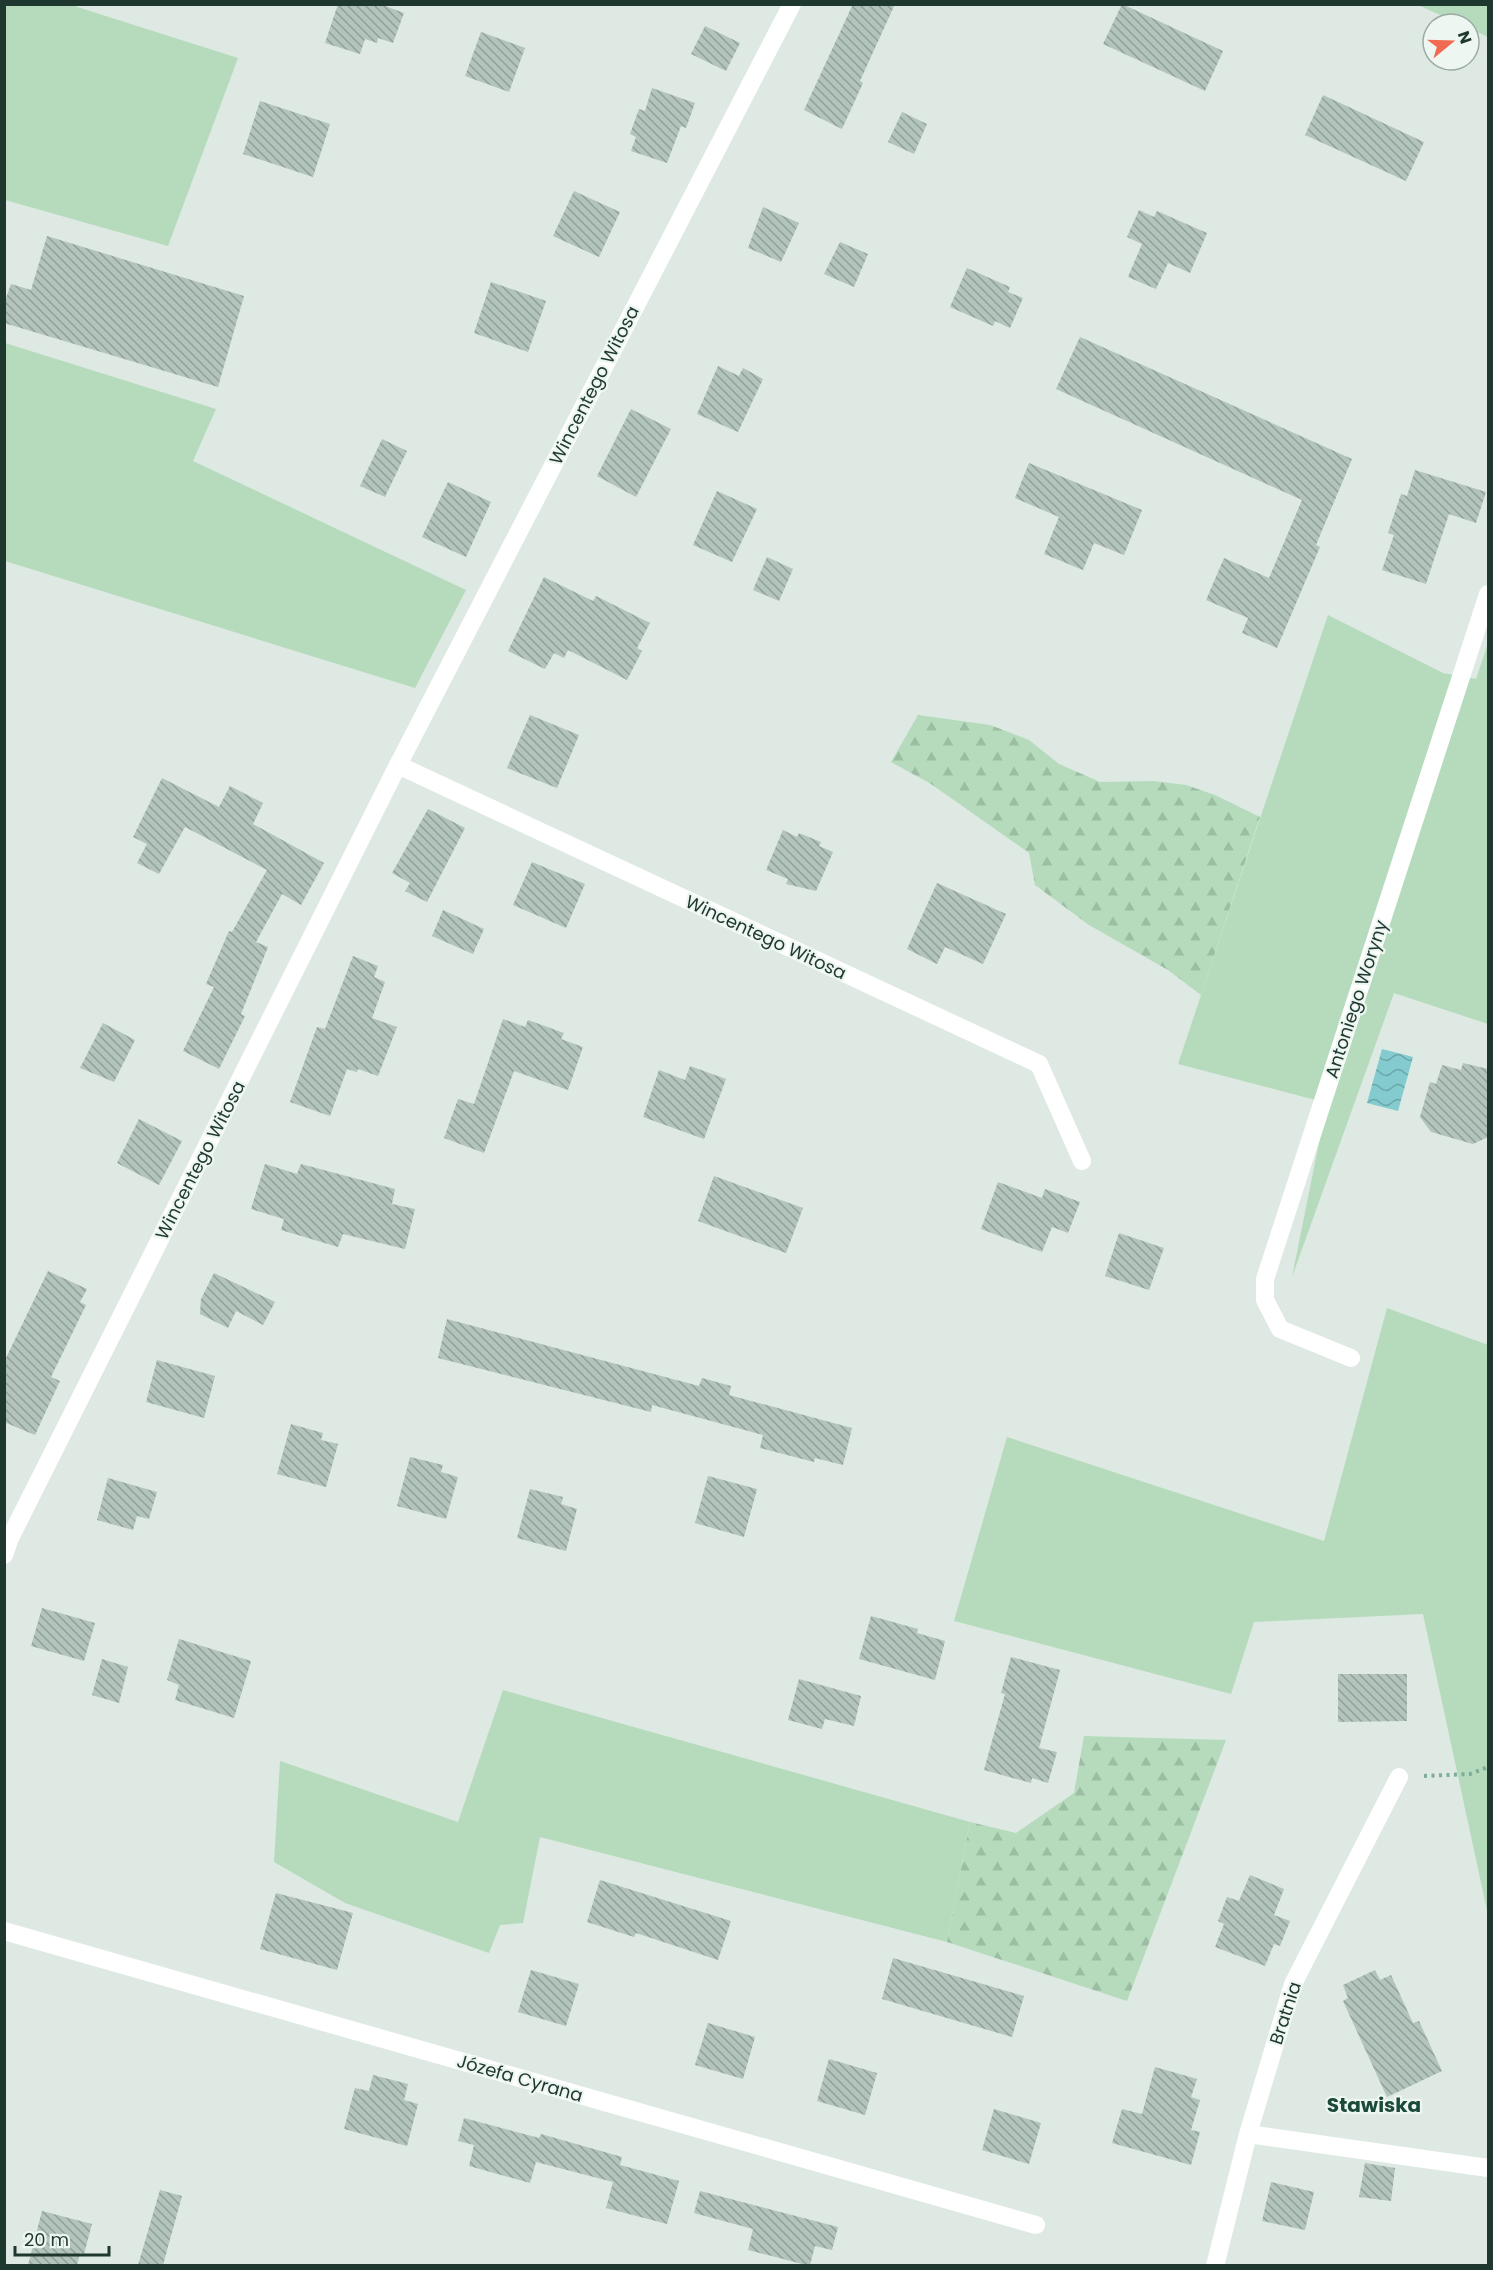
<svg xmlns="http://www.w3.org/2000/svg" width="1493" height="2270" font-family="Poppins,sans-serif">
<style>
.green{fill:#b5dbbc}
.forest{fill:url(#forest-firs)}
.water{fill:url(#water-waves)}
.building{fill:url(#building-back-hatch)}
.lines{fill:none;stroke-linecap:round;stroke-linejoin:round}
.path{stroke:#7dad99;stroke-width:4;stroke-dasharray:3 4.5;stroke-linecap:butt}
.street{stroke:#fff;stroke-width:18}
.labels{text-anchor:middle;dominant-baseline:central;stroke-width:4.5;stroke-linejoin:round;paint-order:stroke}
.street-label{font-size:18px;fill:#1f382f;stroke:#edf6f1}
.neighbourhood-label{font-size:20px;font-weight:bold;fill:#1b4a3a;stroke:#edf6f1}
</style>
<defs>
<pattern id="forest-firs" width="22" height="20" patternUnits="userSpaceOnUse" patternTransform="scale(1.5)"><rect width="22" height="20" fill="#b5dbbc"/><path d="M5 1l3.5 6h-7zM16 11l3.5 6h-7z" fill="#9bbda2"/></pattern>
<pattern id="water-waves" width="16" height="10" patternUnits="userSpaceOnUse" patternTransform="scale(1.5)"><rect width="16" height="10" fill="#83cbcf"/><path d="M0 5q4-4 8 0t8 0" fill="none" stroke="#6ba6a8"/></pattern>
<pattern id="building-back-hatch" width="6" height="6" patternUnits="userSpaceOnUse" patternTransform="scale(1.5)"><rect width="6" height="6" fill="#b2c4bb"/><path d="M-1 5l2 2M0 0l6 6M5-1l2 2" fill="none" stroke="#90a098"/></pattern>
</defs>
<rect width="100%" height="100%" fill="#dde9e2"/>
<!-- green -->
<path class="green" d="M 4,5 L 71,5 L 238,58 L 168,246 L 5,200 Z
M 1418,5 L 1488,5 L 1488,37 L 1469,28 L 1469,24 L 1460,24 Z
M 5,343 L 216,409 L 193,461 L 466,590 L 415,688 L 5,561 Z
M 1328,615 L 1443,673 L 1476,679 L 1488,643 L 1488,1024 L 1394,993 L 1292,1277 L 1327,1103 L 1178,1064 Z
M 1387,1308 L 1488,1345 L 1488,1915 L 1423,1614 L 1254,1622 L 1231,1694 L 954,1621 L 1007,1437 L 1324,1541 Z
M 503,1690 L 970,1822 L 947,1942 L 540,1837 L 523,1923 L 500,1925 L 489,1953 L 345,1903 L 274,1862 L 280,1761 L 458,1822 Z"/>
<!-- forest -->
<path class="forest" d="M 918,715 L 990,725 L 1029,740 L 1059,764 L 1100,782 L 1154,781 L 1186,785 L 1215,795 L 1260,817 L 1201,995 L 1168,970 L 1089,925 L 1035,885 L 1029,853 L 931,784 L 891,762 Z
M 1084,1736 L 1226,1740 L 1127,2001 L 947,1942 L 970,1822 L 1016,1833 L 1074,1793 Z"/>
<!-- water -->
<path class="water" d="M 1382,1049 L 1413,1057 L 1398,1111 L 1367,1103 Z"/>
<!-- building -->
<path class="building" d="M 338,4 L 380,4 L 404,13 L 393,43 L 378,38 L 377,43 L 365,39 L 360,54 L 325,43 Z
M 853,4 L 895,4 L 860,81 L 863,83 L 842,129 L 804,110 Z
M 1122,4 L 1223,51 L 1205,91 L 1103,44 Z
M 705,26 L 740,43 L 726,71 L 691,54 Z
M 481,32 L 525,48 L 509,92 L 465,76 Z
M 652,88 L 695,103 L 686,128 L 681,126 L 667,163 L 631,151 L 636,137 L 630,134 L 639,109 L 645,111 Z
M 1323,95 L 1424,142 L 1406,181 L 1305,135 Z
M 260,101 L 330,124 L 313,177 L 243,154 Z
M 902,112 L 927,124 L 914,154 L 888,142 Z
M 574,191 L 620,212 L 599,257 L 553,236 Z
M 763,207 L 799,223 L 781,262 L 748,248 Z
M 1139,210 L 1154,217 L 1157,211 L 1207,233 L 1190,273 L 1168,263 L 1156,289 L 1128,277 L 1142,244 L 1127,237 Z
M 47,236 L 244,296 L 218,387 L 4,323 L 4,304 L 11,284 L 31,290 Z
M 840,242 L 868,254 L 854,287 L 824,274 Z
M 967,268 L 1010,287 L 1008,292 L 1023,298 L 1010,328 L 995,321 L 993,326 L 950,307 Z
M 491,282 L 546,301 L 528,352 L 474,333 Z
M 1080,337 L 1352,459 L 1316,545 L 1320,547 L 1277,648 L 1242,633 L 1248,618 L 1206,600 L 1224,558 L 1269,578 L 1302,500 L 1056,389 Z
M 718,366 L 739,376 L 743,368 L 763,379 L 738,432 L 697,414 Z
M 631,409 L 671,429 L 636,497 L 597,476 Z
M 382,439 L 407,451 L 385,497 L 360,486 Z
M 1029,463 L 1142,510 L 1124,555 L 1094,543 L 1083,570 L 1044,554 L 1059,517 L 1015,498 Z
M 1415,470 L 1486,492 L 1476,523 L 1449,514 L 1426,584 L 1382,570 L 1394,535 L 1388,533 L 1401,494 L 1407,496 Z
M 448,482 L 491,502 L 466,557 L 422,537 Z
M 717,491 L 757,509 L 732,562 L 693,545 Z
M 767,557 L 793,569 L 779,601 L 753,590 Z
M 544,577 L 593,601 L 596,596 L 650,623 L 637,648 L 642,651 L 627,680 L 568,650 L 564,658 L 554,653 L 545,669 L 508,651 Z
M 530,715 L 579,735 L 557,788 L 507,768 Z
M 162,778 L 219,807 L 230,786 L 263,803 L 253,824 L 324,863 L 301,905 L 282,894 L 256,942 L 268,947 L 241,1014 L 245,1016 L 219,1069 L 183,1051 L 214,987 L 206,984 L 229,931 L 232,932 L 267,870 L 185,827 L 159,874 L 137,863 L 147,844 L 133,837 Z
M 428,809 L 465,828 L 427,902 L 405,891 L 410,883 L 392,873 Z
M 783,830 L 797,837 L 799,833 L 821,842 L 819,846 L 833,852 L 816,891 L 786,884 L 788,879 L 766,870 Z
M 532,862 L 585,884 L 566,928 L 513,905 Z
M 937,883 L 1006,914 L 983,964 L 945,947 L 937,964 L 907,949 Z
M 443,910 L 484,929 L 473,954 L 432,936 Z
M 353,956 L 378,966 L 374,977 L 385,982 L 372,1018 L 397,1027 L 378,1076 L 358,1069 L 357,1072 L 347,1069 L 330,1116 L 290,1102 L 317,1027 L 325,1029 Z
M 503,1019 L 525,1027 L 528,1020 L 564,1033 L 561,1039 L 583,1047 L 568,1090 L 514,1071 L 484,1153 L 444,1138 L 458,1099 L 474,1104 Z
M 103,1023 L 135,1040 L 114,1082 L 80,1068 Z
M 1463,1063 L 1488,1069 L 1488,1137 L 1473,1144 L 1431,1132 L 1420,1117 L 1430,1082 L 1436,1084 L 1442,1065 L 1461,1070 Z
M 690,1066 L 726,1079 L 704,1139 L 643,1117 L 659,1070 L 685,1080 Z
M 139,1119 L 182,1141 L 159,1185 L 117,1163 Z
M 265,1164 L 297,1174 L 301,1164 L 395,1189 L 392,1204 L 415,1209 L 405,1249 L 343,1234 L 338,1247 L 281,1230 L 284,1219 L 251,1209 Z
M 714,1176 L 803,1208 L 786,1253 L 698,1221 Z
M 998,1182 L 1042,1198 L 1045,1189 L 1080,1202 L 1068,1233 L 1052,1227 L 1042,1252 L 981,1229 Z
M 1119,1233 L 1164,1248 L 1149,1290 L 1105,1276 Z
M 48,1271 L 87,1289 L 80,1302 L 86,1305 L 51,1377 L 60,1381 L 35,1435 L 4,1422 L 4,1362 Z
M 214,1273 L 275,1302 L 263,1325 L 236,1311 L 228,1328 L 200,1314 L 201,1299 Z
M 447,1319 L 699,1386 L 702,1378 L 731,1386 L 729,1395 L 852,1428 L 843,1465 L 815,1458 L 814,1462 L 760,1448 L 763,1435 L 652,1405 L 651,1412 L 438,1358 Z
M 157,1360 L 215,1376 L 204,1418 L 146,1402 Z
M 291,1424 L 323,1433 L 321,1440 L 338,1444 L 326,1487 L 277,1474 Z
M 410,1457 L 443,1465 L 441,1472 L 458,1477 L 446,1519 L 397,1506 Z
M 708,1476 L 757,1489 L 744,1537 L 695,1523 Z
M 108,1478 L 157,1492 L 149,1519 L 137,1516 L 133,1530 L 97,1520 Z
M 530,1489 L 563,1497 L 561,1504 L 577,1509 L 566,1551 L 517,1538 Z
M 42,1608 L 95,1623 L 84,1661 L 31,1646 Z
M 871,1616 L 918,1629 L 917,1633 L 945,1641 L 935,1680 L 859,1659 Z
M 179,1639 L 251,1661 L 234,1718 L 175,1700 L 179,1685 L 167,1680 Z
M 1011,1657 L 1060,1670 L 1039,1748 L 1057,1752 L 1048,1783 L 1032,1778 L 1031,1783 L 984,1770 L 1005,1694 L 1001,1693 Z
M 102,1659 L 128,1667 L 119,1703 L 92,1695 Z
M 1338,1674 L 1407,1674 L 1407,1721 L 1338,1722 Z
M 799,1679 L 861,1696 L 854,1726 L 825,1719 L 822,1729 L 788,1720 Z
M 1250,1875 L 1284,1889 L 1274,1915 L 1290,1921 L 1280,1946 L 1274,1944 L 1265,1966 L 1215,1947 L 1224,1924 L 1218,1921 L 1227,1897 L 1239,1901 Z
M 600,1880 L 731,1921 L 718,1960 L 636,1933 L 634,1937 L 587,1922 Z
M 276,1893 L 353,1913 L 337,1970 L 260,1949 Z
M 893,1958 L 1024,1996 L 1012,2037 L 882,1999 Z
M 531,1970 L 579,1984 L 566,2026 L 518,2012 Z
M 1375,1970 L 1380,1980 L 1391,1975 L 1413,2023 L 1419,2021 L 1442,2071 L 1387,2097 L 1343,2001 L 1348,1998 L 1343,1985 Z
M 708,2023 L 755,2037 L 743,2079 L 695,2065 Z
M 829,2059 L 877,2073 L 865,2115 L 817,2101 Z
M 1155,2067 L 1197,2079 L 1191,2097 L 1200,2100 L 1191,2130 L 1200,2132 L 1191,2165 L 1112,2143 L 1122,2109 L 1142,2114 Z
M 373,2075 L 408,2084 L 404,2100 L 418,2104 L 407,2146 L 344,2129 L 355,2088 L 369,2091 Z
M 994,2109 L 1041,2123 L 1029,2164 L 982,2150 Z
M 464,2118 L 539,2138 L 541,2134 L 622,2157 L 620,2165 L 679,2181 L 667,2224 L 606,2208 L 613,2182 L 536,2162 L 530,2183 L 469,2166 L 474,2145 L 458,2141 Z
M 1365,2163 L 1395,2168 L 1391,2201 L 1359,2197 Z
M 1271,2182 L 1314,2192 L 1305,2230 L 1262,2221 Z
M 160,2190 L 182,2196 L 163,2265 L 138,2265 Z
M 700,2191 L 838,2227 L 832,2250 L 815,2246 L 810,2265 L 806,2265 L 748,2250 L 753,2229 L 694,2213 Z
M 42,2211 L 92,2224 L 84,2254 L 80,2253 L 77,2265 L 28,2265 Z"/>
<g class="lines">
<!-- path -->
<path class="path" d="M 1424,1776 L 1470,1774 L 1488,1767"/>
<!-- street -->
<path class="street" d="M 398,765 L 1039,1064 L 1082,1161
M 1351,1358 L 1280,1329 L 1265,1300 L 1265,1279 L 1488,594
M 4,1555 L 10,1538 L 398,765 L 792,4
M 4,1931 L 1036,2225
M 1248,2134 L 1488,2168
M 1215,2266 L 1248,2134 L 1293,1984 L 1399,1777"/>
</g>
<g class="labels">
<!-- street labels -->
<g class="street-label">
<text transform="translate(594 385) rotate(-63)">Wincentego Witosa</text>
<text transform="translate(766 937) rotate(25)">Wincentego Witosa</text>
<text transform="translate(1356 999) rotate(-72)">Antoniego Woryny</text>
<text transform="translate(200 1160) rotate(-63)">Wincentego Witosa</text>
<text transform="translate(1285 2013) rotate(-72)">Bratnia</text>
<text transform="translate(520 2078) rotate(16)">Józefa Cyrana</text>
</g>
<!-- neighbourhood labels -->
<g class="neighbourhood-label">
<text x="1374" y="2105">Stawiska</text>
</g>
</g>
<!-- border -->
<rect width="1493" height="2270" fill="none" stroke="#1f382f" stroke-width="12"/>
<!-- north arrow -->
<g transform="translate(1451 42) rotate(71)"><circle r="28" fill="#edf6f1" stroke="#9baaa3" stroke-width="1.5"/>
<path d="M0-4.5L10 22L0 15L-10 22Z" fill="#f26a51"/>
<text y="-9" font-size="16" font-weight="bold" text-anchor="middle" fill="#1f382f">N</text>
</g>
<!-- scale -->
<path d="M15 2246v9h94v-9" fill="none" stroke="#1f382f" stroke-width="3"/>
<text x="24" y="2246" font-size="18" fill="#1f382f" stroke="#edf6f1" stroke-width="4.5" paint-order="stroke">20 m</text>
</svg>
